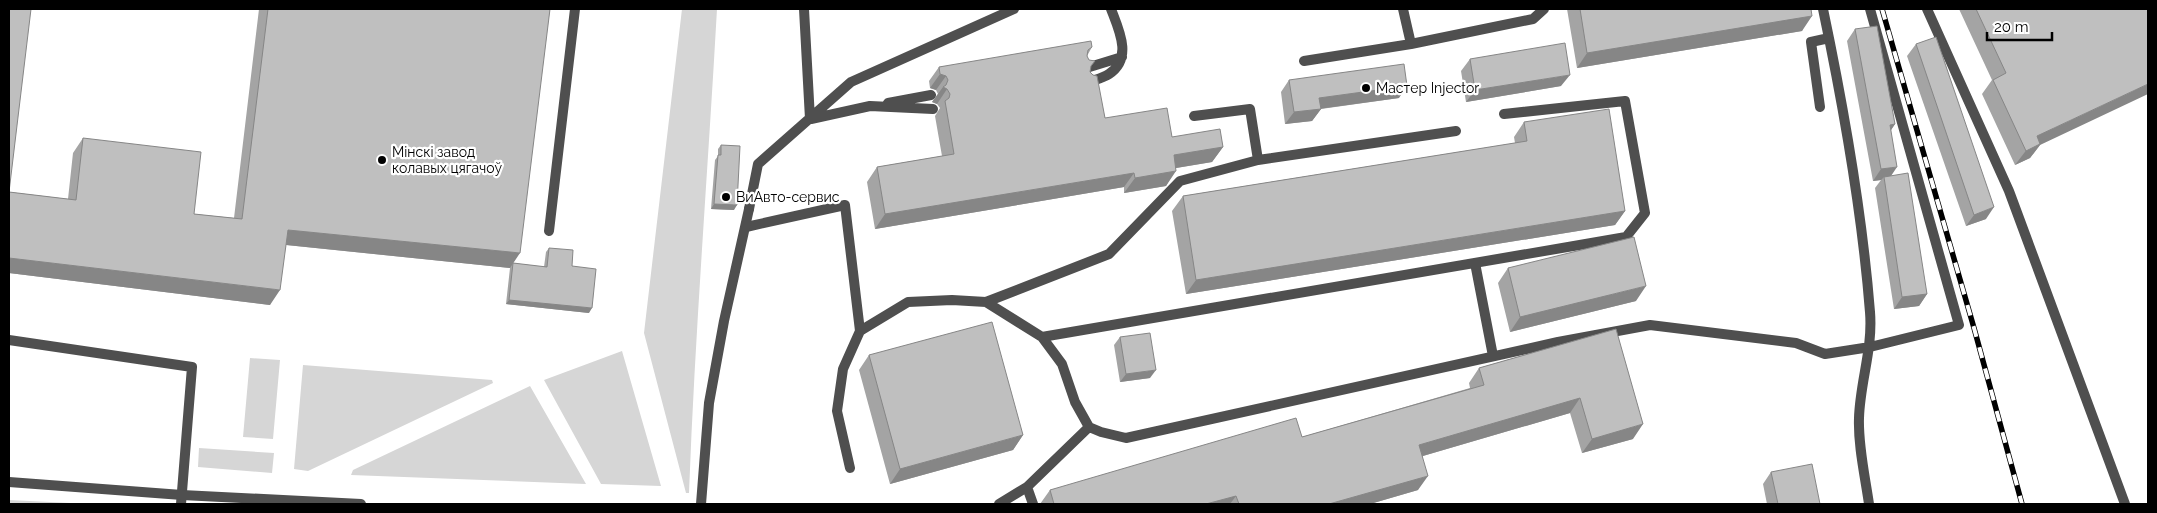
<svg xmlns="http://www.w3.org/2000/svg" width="2157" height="513" font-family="Raleway,sans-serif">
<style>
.green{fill:#d6d6d6}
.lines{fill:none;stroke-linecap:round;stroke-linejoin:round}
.service{stroke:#4f4f4f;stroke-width:10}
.minor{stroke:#4f4f4f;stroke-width:10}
.tertiary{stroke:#4f4f4f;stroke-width:10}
.rail-casing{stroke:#000;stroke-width:5.5}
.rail{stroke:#fff;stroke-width:4;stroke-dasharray:11;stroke-linecap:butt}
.wall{fill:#a4a4a4}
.shaded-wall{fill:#868686}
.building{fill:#bfbfbf;stroke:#868686}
.poi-dot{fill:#000;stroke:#fff;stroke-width:2}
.labels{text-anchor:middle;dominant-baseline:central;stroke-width:4.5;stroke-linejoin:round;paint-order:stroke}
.poi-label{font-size:14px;fill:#000;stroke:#fff;text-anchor:start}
</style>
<rect width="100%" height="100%" fill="#fff"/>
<!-- green -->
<path class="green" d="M 682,9 L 717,9 C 708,170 695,332 689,493 L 686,493 L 644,333 Z
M 622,351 L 661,486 L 601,484 L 544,380 Z
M 250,358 L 280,360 L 273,439 L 243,437 Z
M 303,365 L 492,380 L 493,383 L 308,471 L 294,469 Z
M 530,386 L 586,484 L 351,475 L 353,470 Z
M 199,448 L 274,453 L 272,473 L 198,467 Z
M 9,500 L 91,504 L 9,504 Z"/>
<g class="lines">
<!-- service -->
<path class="service" d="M 804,9 L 810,119
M 1823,9 C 1844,109 1862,210 1870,312 C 1873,349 1860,382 1859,418 C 1858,446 1865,476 1869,504
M 1927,9 L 2009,191 L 2125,504
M 1411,44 L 1533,19 L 1544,9
M 1304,61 L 1411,44 L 1403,9
M 1083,69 L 1122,57
M 1087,83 C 1094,80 1103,78 1109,74 C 1133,58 1119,30 1111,9
M 888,103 L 931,95
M 1820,107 L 1811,42 L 1829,38
M 1194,116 L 1250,109 L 1258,160
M 811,119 L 870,106 L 933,109
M 749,209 L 758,164 L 851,82 L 1014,9
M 746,227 L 845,205 L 860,331
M 549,231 L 575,9
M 1475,263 L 1493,356
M 986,302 L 1109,254 L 1180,181 L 1258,160 L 1456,131
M 1042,337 L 1626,237 L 1645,213 L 1625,101 L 1504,114
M 9,340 L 192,367 L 181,504
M 850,468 L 837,411 L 843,369 L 860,331 L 908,302 L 952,300 L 986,302 L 1042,337 L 1062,364 L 1075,402 L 1089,427 L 1101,432 L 1126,438 L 1558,342 L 1650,325 L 1796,343 L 1825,354 L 1870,347 L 1959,325 L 1870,9
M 999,504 L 1027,487
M 1033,504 L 1027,487 L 1089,427"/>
<!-- minor -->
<path class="minor" d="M 701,504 L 709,403 L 724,321 L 749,209"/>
<!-- tertiary -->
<path class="tertiary" d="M 9,482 L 182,495 L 361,504"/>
<defs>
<path id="rail" d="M 1882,9 L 1974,328 L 2022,504"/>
</defs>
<!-- rail casing -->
<use href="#rail" class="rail-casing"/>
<!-- rail -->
<use href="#rail" class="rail"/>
</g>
<!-- wall -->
<path class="wall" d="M 9,9 L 9,192 L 68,199 L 73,153 L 83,138 L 194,214 L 234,218 L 259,9 L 550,9 L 513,263 L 544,267 L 546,252 L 549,248 L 572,266 L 589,313 L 506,304 L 510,268 L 286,245 L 270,305 L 9,273 Z
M 1567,9 L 1811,9 L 1802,31 L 1577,68 Z
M 1959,9 L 2148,9 L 2040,145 L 2030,158 L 2015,165 L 1982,94 L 1992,80 Z
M 1855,29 L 1895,124 L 1891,130 L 1891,175 L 1927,294 L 1919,306 L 1894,309 L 1875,188 L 1881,180 L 1873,181 L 1847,41 Z
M 1916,44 L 1986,219 L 1966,226 L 1907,56 Z
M 1092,47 L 1087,56 L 1090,67 L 1090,72 L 1105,118 L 1172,137 L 1223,147 L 1212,162 L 1176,168 L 1166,186 L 1124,193 L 1124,187 L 875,229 L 867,182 L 877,167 L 942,156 L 935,116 L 940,108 L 937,104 L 932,102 L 938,94 L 936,90 L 930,88 L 929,81 L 939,67 Z
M 1470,59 L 1561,86 L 1466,102 L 1461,71 Z
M 1289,80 L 1399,98 L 1321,109 L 1312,121 L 1285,124 L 1281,92 Z
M 1524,122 L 1625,211 L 1615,225 L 1186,294 L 1172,211 L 1183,196 L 1515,143 L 1514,137 Z
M 721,145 L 734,210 L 711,209 L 715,160 L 718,156 L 718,149 Z
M 1508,268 L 1636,301 L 1510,332 L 1498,283 Z
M 1616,329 L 1633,439 L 1582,453 L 1570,413 L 1423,456 L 1418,490 L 1370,504 L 1040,504 L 1050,490 L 1302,437 L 1470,388 L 1469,383 L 1479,368 Z
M 1120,337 L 1150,378 L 1120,382 L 1114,345 Z
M 869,355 L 1023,435 L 1013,450 L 890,484 L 859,370 Z
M 1771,472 L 1820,504 L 1767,504 L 1763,484 Z"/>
<!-- shaded-wall -->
<path class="shaded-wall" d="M 1812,16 L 1802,31 L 1577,68 L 1587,53 Z
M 940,74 L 946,76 L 936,90 L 930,88 Z
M 1570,75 L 1561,86 L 1466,102 L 1475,90 Z
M 2148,84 L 2148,94 L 2040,145 L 2030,158 L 2015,165 L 2037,136 Z
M 1407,86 L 1399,98 L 1311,110 L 1319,98 Z
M 943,87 L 947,89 L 937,104 L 932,102 Z
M 1321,109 L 1312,121 L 1285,124 L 1294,112 Z
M 1895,124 L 1887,136 L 1890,125 Z
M 1223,147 L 1212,162 L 1164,170 L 1174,155 Z
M 1897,167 L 1889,179 L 1884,177 L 1881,180 L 1873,181 L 1881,169 Z
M 1176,171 L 1166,186 L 1124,193 L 1135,178 Z
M 1134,173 L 1124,187 L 875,229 L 885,214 Z
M 714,204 L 737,205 L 734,210 L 711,209 Z
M 1994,207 L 1986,219 L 1966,226 L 1974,215 Z
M 1625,211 L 1615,225 L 1186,294 L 1196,280 Z
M 288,230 L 520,253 L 510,268 L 277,244 Z
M 9,258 L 280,290 L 270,305 L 9,273 Z
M 1646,286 L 1636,301 L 1510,332 L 1520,317 Z
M 1927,294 L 1919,306 L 1894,309 L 1902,297 Z
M 509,300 L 592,308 L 589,313 L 506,304 Z
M 1156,370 L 1150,378 L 1120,382 L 1126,374 Z
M 1580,398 L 1570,413 L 1409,460 L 1419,445 Z
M 1643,424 L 1633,439 L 1582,453 L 1592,439 Z
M 1023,435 L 1013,450 L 890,484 L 900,469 Z
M 1428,476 L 1418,490 L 1370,504 L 1329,504 Z
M 1236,496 L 1230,504 L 1206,504 Z"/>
<!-- building -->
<path class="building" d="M 9,9 L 31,9 L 9,192 L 76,200 L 83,138 L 201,152 L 194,214 L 242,219 L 268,9 L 550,9 L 520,253 L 288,230 L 280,290 L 9,258 Z
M 1580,9 L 1811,9 L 1812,16 L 1587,53 Z
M 1976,9 L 2148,9 L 2148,84 L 2037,136 L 2040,144 L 2026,151 L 1993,80 L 2006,73 Z
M 1877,26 L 1895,124 L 1890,125 L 1897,167 L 1881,169 L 1855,29 Z
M 1936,37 L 1994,207 L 1974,215 L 1916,44 Z
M 1091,41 L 1092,47 L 1088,50 L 1087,56 L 1089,60 L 1095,61 L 1091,66 L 1090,72 L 1093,75 L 1097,76 L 1105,118 L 1167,108 L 1172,137 L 1220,129 L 1223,147 L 1174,155 L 1176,171 L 1135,178 L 1134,173 L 885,214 L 877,167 L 954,154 L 945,101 L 949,98 L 950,94 L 947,89 L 943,87 L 946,85 L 948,80 L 946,76 L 940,74 L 939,67 Z
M 1565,43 L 1570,75 L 1475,90 L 1470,59 Z
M 1404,64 L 1407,86 L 1319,98 L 1321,109 L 1294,112 L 1289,80 Z
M 1609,109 L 1625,211 L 1196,280 L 1183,196 L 1527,141 L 1524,122 Z
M 721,145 L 740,146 L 737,205 L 714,204 L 718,155 L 721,155 Z
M 1908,173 L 1927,294 L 1902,297 L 1884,177 Z
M 1634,237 L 1646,286 L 1520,317 L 1508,268 Z
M 549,248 L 573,250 L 572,266 L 596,269 L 592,308 L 509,300 L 513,263 L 547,267 Z
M 992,322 L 1023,435 L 900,469 L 869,355 Z
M 1616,329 L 1643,424 L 1592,439 L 1580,398 L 1419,445 L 1428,476 L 1329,504 L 1239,504 L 1236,496 L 1206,504 L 1054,504 L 1050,490 L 1296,418 L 1302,437 L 1484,385 L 1479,368 Z
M 1150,333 L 1156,370 L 1126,374 L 1120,337 Z
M 1812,464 L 1820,504 L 1778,504 L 1771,472 Z"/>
<!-- markers -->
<g class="poi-dot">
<circle cx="1366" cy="88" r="5"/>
<circle cx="382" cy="160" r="5"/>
<circle cx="726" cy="197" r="5"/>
</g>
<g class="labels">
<!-- poi labels -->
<g class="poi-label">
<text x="1376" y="88">Мастер Injector</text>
<text x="392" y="152">Мінскі завод<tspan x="392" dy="16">колавых цягачоў</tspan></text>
<text x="736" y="197">ВиАвто-сервис</text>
</g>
</g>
<!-- border -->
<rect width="2157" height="513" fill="none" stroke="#000000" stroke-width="20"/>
<!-- scale -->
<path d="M1987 32v8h65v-8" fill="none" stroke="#000000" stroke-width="2.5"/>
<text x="1994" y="32" font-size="15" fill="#000000" stroke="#ffffff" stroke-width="4" paint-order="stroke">20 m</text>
</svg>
